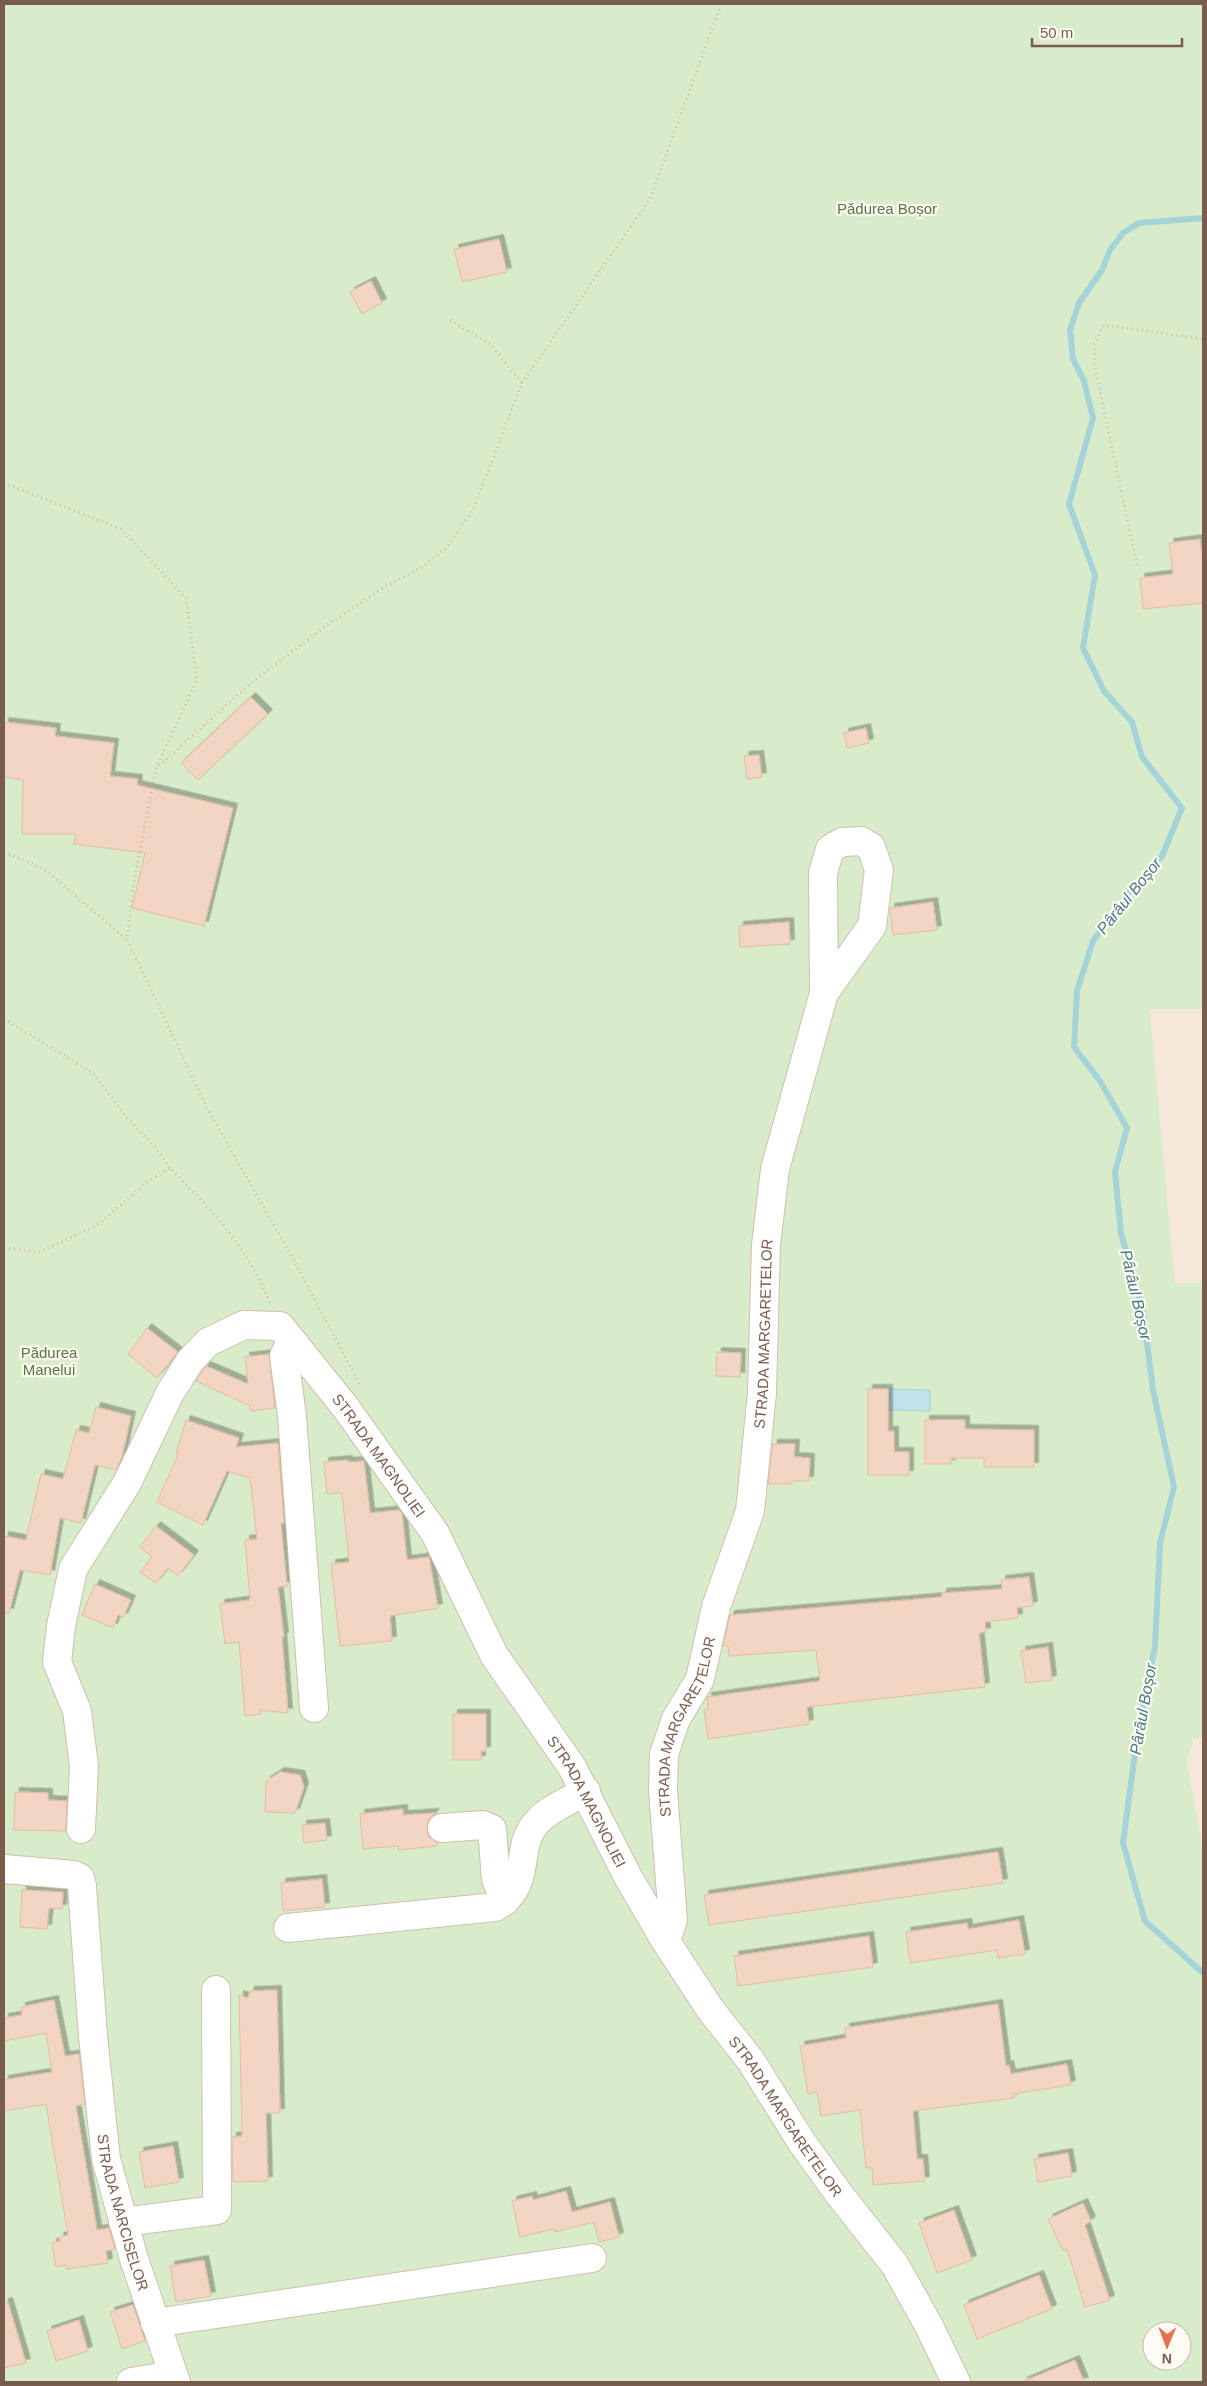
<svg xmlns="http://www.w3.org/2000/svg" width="1207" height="2386" font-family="Helvetica,sans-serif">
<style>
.residential{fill:#f5e8da}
.green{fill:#d8ecc9;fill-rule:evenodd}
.water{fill:#bfe3e8;stroke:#a5d3da}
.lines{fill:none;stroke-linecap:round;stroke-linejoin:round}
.stream{stroke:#a5d3da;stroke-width:6}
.building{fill:#f3d5c3;stroke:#e6bba3;filter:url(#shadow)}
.minor-casing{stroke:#d1beb0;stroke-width:30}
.path{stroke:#d9b8a5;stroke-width:3;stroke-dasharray:1 4;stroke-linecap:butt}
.minor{stroke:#fff;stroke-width:28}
.labels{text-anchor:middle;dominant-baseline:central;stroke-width:4.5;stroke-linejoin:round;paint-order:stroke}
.park-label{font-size:15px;fill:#537a41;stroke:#fffaf3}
.street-label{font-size:15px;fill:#7a5c4d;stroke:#fffaf3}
.water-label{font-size:16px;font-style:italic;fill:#437c86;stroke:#fffaf3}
</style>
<defs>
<filter id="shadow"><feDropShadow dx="4.5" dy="-4.5" stdDeviation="0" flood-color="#0004"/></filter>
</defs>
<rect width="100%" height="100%" fill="#fdf6ec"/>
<!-- residential -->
<path class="residential" d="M 1150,1009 L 1203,1009 L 1203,1283 L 1175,1283 Z
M 1203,1737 L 1203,1849 L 1187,1763 L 1195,1740 Z"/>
<!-- green -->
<path class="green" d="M 4,4 L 1203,4 L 1203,1009 L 1150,1009 L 1175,1283 L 1203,1283 L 1203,1737 L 1194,1740 L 1187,1763 L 1203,1849 L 1203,2382 L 4,2382 ZM 1152,2331 L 1182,2331 L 1182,2361 L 1152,2361 Z"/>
<!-- water -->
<path class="water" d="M 890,1389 L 930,1390 L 930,1411 L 889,1410 Z"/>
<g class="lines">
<!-- stream -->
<path class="stream" d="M 1203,218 L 1139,223 L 1123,233 L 1110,250 L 1102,270 L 1079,303 L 1070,330 L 1073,359 L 1084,381 L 1093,418 L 1069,504 L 1095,575 L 1083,648 L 1104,691 L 1132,722 L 1142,757 L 1182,808 L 1162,856 L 1130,891 L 1093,941 L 1077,991 L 1074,1047 L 1100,1081 L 1127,1128 L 1115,1172 L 1121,1233 L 1143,1311 L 1153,1390 L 1174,1487 L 1160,1543 L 1155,1646 L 1136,1746 L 1123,1843 L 1145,1921 L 1203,1973"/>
</g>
<!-- building -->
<path class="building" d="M 499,239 L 507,272 L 462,282 L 454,249 Z
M 371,281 L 382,303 L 362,314 L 350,292 Z
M 1200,539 L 1203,564 L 1203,603 L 1143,609 L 1140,578 L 1173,574 L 1169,543 Z
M 251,697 L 268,714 L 198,780 L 181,763 Z
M 4,722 L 56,728 L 55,736 L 114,743 L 110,776 L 138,779 L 137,785 L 233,808 L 204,926 L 132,908 L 145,853 L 74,844 L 76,834 L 22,834 L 23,780 L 4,777 Z
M 866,728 L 869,743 L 847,748 L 844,733 Z
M 759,755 L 762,777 L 747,779 L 744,756 Z
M 933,902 L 937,930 L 893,935 L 890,908 Z
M 789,922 L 790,944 L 740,947 L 739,926 Z
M 147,1328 L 178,1352 L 157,1378 L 128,1354 Z
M 717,1352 L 741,1353 L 740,1377 L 716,1376 Z
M 269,1354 L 275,1408 L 251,1411 L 250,1406 L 196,1381 L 206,1366 L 248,1384 L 245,1357 Z
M 868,1389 L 888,1389 L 888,1431 L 894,1431 L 894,1452 L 909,1452 L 909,1475 L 868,1475 Z
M 96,1407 L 131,1416 L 122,1457 L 116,1470 L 95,1465 L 81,1523 L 60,1518 L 50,1575 L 20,1570 L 9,1613 L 4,1612 L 4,1536 L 26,1540 L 41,1474 L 63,1479 L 76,1430 L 89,1433 Z
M 186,1420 L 239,1438 L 236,1447 L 278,1443 L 284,1523 L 281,1524 L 287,1586 L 278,1587 L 284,1637 L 282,1637 L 288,1713 L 260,1710 L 261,1714 L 245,1716 L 239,1642 L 225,1644 L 220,1604 L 250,1600 L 245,1540 L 257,1539 L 250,1478 L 227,1471 L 203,1525 L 157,1502 L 178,1454 L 176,1453 Z
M 925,1420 L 965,1420 L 965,1429 L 1034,1430 L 1034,1467 L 984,1467 L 984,1458 L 951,1458 L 951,1464 L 925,1464 Z
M 773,1444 L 795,1444 L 794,1457 L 810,1458 L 809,1481 L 792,1481 L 792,1484 L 768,1484 Z
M 348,1460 L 348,1462 L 364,1461 L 370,1513 L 399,1510 L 402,1513 L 407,1560 L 429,1557 L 438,1608 L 390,1616 L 392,1641 L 340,1646 L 331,1564 L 349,1562 L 342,1493 L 327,1494 L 324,1462 Z
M 156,1526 L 194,1555 L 178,1576 L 168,1568 L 156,1583 L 140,1572 L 152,1557 L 140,1547 Z
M 1029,1577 L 1033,1606 L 1017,1608 L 1018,1618 L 985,1622 L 986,1632 L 979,1633 L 985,1687 L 807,1707 L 809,1724 L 708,1739 L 704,1710 L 708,1709 L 707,1697 L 820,1681 L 816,1650 L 729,1656 L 728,1646 L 723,1646 L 730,1615 L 942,1597 L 942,1593 L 1002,1589 L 1001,1580 Z
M 95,1584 L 131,1600 L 123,1618 L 118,1615 L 113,1628 L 82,1615 Z
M 1048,1647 L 1052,1680 L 1026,1683 L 1021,1651 Z
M 453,1714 L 486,1714 L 486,1751 L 481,1751 L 481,1760 L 453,1760 Z
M 280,1772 L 300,1775 L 304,1787 L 295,1813 L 265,1812 L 266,1781 Z
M 15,1792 L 48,1793 L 48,1800 L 67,1801 L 66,1831 L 14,1830 Z
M 403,1809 L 403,1815 L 435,1813 L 428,1821 L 427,1830 L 429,1837 L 437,1842 L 437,1846 L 398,1850 L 398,1846 L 363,1849 L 360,1814 Z
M 325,1823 L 327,1840 L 304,1843 L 302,1825 Z
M 998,1852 L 1003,1883 L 709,1925 L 704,1895 Z
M 322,1879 L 325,1907 L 283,1911 L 281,1883 Z
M 22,1890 L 63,1892 L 62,1909 L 49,1908 L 47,1929 L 20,1927 Z
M 1019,1920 L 1025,1954 L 998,1958 L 997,1950 L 910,1963 L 906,1932 L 967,1923 L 968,1929 Z
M 869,1936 L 873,1967 L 738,1986 L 734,1956 Z
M 277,1990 L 280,2113 L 266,2113 L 268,2181 L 233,2182 L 232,2137 L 242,2136 L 239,1995 L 248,1998 L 250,1991 Z
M 54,2000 L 65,2056 L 79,2054 L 85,2104 L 76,2106 L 97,2230 L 109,2228 L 115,2249 L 106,2251 L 108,2263 L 67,2269 L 66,2265 L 56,2267 L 52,2243 L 60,2241 L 59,2237 L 68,2235 L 46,2104 L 4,2111 L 4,2080 L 52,2072 L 46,2033 L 4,2041 L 4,2018 L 22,2015 L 21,2007 Z
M 998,2004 L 1006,2066 L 1009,2065 L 1011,2074 L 1067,2064 L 1071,2085 L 1013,2094 L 1014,2098 L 913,2111 L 917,2159 L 923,2159 L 925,2181 L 873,2185 L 872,2168 L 866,2168 L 860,2110 L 821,2116 L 817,2092 L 808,2094 L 800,2046 L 846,2038 L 845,2028 Z
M 173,2146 L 179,2182 L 145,2188 L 139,2152 Z
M 1068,2153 L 1072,2176 L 1038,2182 L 1034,2159 Z
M 566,2191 L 572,2212 L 610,2202 L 619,2237 L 599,2242 L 594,2222 L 555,2232 L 554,2229 L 520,2237 L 512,2201 L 532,2196 L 533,2200 Z
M 1083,2203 L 1091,2221 L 1085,2225 L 1110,2300 L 1085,2307 L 1067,2249 L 1063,2251 L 1048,2219 Z
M 954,2210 L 972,2260 L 937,2273 L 919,2223 Z
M 204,2260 L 211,2296 L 176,2302 L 170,2266 Z
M 1039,2275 L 1052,2309 L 977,2339 L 964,2305 Z
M 8,2302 L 26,2363 L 4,2368 L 4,2303 Z
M 133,2305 L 145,2341 L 122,2349 L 110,2312 Z
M 79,2320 L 88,2351 L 56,2361 L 47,2331 Z
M 1075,2360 L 1084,2382 L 1022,2382 Z"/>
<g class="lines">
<defs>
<g id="minor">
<path d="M 295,1344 L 287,1350 L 284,1356 L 292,1416 L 314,1708"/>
<path d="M 442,1828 L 483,1825 L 492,1829 L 496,1879 L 505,1901"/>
<path id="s1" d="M 81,1829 L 84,1766 L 77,1711 L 57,1662 L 61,1626 L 73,1569 L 127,1483 L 170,1393 L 190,1361 L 208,1342 L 244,1325 L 280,1326 L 346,1408 L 435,1533 L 494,1655 L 572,1767 L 628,1877 L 663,1937 L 710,2009 L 751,2061 L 801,2141 L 839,2194 L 895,2265 L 929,2326 L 956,2382"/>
<path id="s2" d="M 4,1869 L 74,1875 L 80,1878 L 82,1886 L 93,2036 L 106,2159 L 134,2259 L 176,2382"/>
<path d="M 288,1928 L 495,1907 C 536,1884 511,1847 539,1820 C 549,1809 572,1799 586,1791"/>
<path id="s3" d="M 663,1937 L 669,1932 L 673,1920 L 663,1791 L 664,1754 L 676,1719 L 700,1679 L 716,1607 L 750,1511 L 762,1393 L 766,1245 L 775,1169 L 824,993 L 823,873 L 830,849 L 842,842 L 861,841 L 871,847 L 879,870 L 872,926 L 824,993"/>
<path d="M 123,2222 L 217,2210 L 216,1990"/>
<path d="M 155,2323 L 592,2258"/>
<path d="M 131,2382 L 173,2375"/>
</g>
</defs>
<!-- minor casing -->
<use href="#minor" class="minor-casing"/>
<!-- path -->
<path class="path" d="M 522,383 L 650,199 L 719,10 L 719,4
M 4,483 L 121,529 L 186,598 L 197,680 L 156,768 L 134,882 L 127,939 L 206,1106 L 297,1266 L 361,1387
M 1137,565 L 1095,368 L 1094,344 L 1104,325 L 1203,339
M 159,766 L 252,682 L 330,623 L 383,588 L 422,567 L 447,547 L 473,510 L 522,383 L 491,345 L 448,319
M 4,852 L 44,869 L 126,939
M 4,1019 L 93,1073 L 128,1119 L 155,1147 L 170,1168
M 4,1248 L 40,1252 L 99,1224 L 146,1183 L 170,1168 C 211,1209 248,1248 270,1303"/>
<!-- minor -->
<use href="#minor" class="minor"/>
</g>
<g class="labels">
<!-- park labels -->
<g class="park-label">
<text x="887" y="208">Pădurea Boșor</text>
<text x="49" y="1352">Pădurea<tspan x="49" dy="17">Manelui</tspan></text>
</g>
<!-- street labels -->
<g class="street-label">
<text stroke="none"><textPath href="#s3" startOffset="624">STRADA MARGARETELOR</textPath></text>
<text stroke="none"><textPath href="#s1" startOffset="770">STRADA MAGNOLIEI</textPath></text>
<text stroke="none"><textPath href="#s3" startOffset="219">STRADA MARGARETELOR</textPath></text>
<text stroke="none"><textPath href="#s1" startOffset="1175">STRADA MAGNOLIEI</textPath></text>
<text stroke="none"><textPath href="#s1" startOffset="1548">STRADA MARGARETELOR</textPath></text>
<text stroke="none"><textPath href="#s2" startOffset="415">STRADA NARCISELOR</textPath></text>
</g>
<!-- water labels -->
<g class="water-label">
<text transform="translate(1129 896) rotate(-51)">Pârâul Boșor</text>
<text transform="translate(1136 1295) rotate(77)">Pârâul Boșor</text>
<text transform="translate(1143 1709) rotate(-80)">Pârâul Boșor</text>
</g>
</g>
<!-- border -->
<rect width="1207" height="2386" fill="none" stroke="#7a5c4d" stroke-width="10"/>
<!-- north arrow -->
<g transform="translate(1167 2346) rotate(181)"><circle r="24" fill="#fffaf3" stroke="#cabbb1"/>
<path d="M0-4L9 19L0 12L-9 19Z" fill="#e76f51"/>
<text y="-8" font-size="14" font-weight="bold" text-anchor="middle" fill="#7a5c4d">N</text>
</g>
<!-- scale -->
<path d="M1032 38v8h150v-8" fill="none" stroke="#7a5c4d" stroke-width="2.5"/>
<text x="1040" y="38" font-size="15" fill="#7a5c4d" stroke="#fffaf3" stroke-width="4" paint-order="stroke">50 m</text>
</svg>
